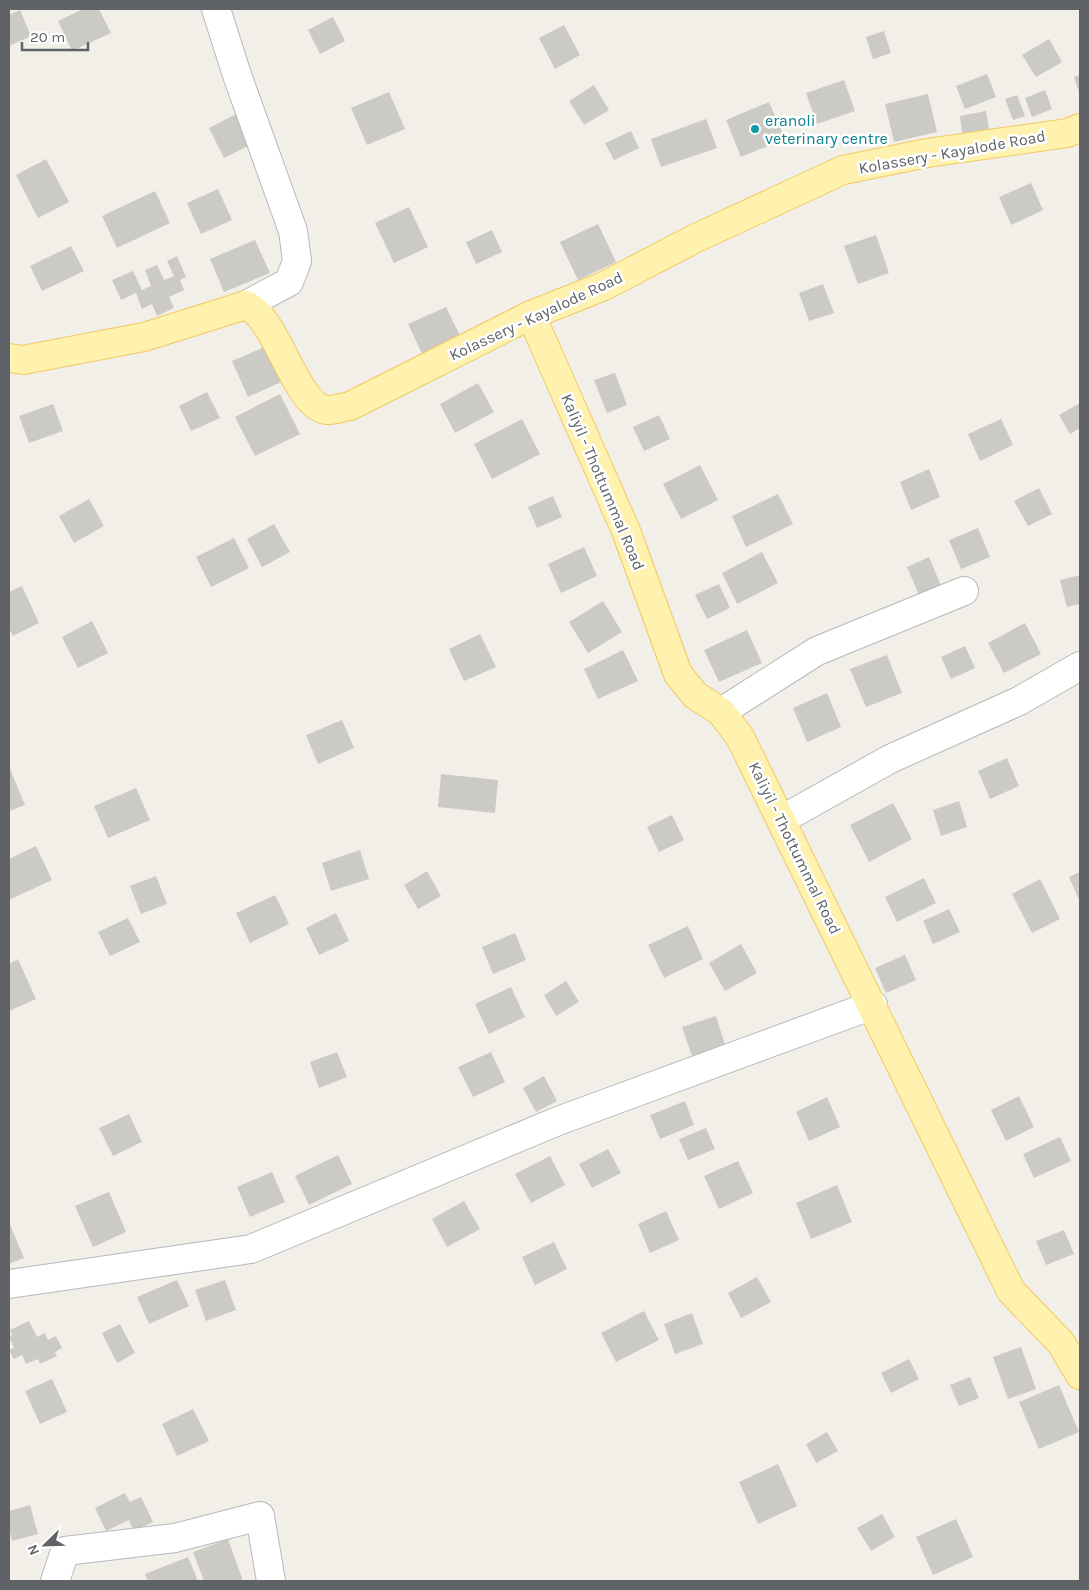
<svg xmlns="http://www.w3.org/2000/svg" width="1089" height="1590" font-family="Karla,sans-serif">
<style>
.building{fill:#cccac5}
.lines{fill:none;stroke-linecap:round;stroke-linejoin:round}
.minor-casing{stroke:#b5b8bc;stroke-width:30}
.major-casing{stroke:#f2c960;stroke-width:30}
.minor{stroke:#fff;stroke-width:28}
.major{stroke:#fff2af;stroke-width:28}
.culture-dot{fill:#0f9aa8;stroke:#fff;stroke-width:2}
.labels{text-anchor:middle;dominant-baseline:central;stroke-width:5;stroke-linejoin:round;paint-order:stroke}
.culture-label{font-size:16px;fill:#0d838f;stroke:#fff;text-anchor:start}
.street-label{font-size:16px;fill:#5f6368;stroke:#fff}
</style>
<rect width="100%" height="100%" fill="#f1efe8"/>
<!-- building -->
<path class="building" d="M 83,9 L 99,9 L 111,33 L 72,51 L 58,21 Z
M 20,10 L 31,36 L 9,46 L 9,15 Z
M 333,17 L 345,41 L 320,54 L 308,30 Z
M 564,25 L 580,55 L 555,69 L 539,38 Z
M 884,31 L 891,53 L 873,59 L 866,37 Z
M 1049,39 L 1062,62 L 1036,77 L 1022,55 Z
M 987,74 L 996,97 L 965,109 L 956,86 Z
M 1080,75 L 1080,95 L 1074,77 Z
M 844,80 L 855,111 L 817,124 L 806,93 Z
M 594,85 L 609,110 L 584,125 L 569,101 Z
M 1045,90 L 1052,109 L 1032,117 L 1025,98 Z
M 389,92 L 405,129 L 367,145 L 351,108 Z
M 928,94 L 937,132 L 894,142 L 885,104 Z
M 1017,95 L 1025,116 L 1013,120 L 1005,99 Z
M 769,102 L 785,139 L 741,157 L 726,120 Z
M 986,111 L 989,129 L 962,133 L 960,116 Z
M 240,112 L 256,142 L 224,158 L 209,128 Z
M 706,119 L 717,148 L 661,167 L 651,139 Z
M 631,131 L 639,148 L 614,160 L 605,143 Z
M 46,159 L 69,202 L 38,218 L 16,175 Z
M 1031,183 L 1043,210 L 1011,225 L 999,197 Z
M 218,189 L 232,220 L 201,234 L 187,203 Z
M 155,191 L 170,223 L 117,248 L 102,216 Z
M 409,207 L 428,247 L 394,263 L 375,223 Z
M 598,224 L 616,262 L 578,280 L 560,242 Z
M 492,230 L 502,252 L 476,264 L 466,242 Z
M 876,235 L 889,273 L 858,284 L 844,246 Z
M 255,240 L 270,273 L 224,292 L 210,259 Z
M 71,246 L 84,271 L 42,291 L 30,266 Z
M 177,256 L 186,277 L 180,280 L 184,290 L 169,297 L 174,308 L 157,316 L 152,304 L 142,309 L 136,293 L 121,300 L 112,280 L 133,271 L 142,290 L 151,286 L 145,270 L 157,265 L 164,280 L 174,276 L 167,261 Z
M 823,284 L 834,313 L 809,321 L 799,293 Z
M 446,307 L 461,338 L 423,356 L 408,324 Z
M 265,347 L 281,382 L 248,397 L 232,361 Z
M 615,373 L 627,405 L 607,413 L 594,380 Z
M 478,383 L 494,412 L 455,433 L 440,404 Z
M 207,392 L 220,418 L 191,431 L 179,406 Z
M 280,394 L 300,434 L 255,456 L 235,417 Z
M 1080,403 L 1080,428 L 1070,434 L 1059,415 Z
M 53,404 L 63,431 L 29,443 L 19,416 Z
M 659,415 L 670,439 L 644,451 L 633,427 Z
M 522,419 L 540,454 L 492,479 L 474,444 Z
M 1001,419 L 1013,445 L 980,461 L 968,434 Z
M 700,465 L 718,500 L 681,519 L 663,484 Z
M 929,469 L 940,497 L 911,510 L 900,482 Z
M 1039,488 L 1052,514 L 1028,526 L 1014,501 Z
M 778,494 L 793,524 L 746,547 L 732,516 Z
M 553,496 L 562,517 L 537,528 L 528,507 Z
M 89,499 L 104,526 L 74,543 L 59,516 Z
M 274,524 L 290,552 L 262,567 L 247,539 Z
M 978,528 L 990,557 L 961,569 L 949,540 Z
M 234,538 L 249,568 L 211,587 L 196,557 Z
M 584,547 L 597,576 L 561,593 L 548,564 Z
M 762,552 L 778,583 L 737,604 L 722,573 Z
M 929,557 L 942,588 L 920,597 L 907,567 Z
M 1080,575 L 1080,604 L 1067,607 L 1060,580 Z
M 719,584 L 730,608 L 707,619 L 695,595 Z
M 22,586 L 39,623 L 13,636 L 9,628 L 9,592 Z
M 603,601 L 622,632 L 588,653 L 569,622 Z
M 92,621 L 108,653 L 78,668 L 62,637 Z
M 1025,623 L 1041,654 L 1004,673 L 988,643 Z
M 747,630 L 762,663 L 719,682 L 704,650 Z
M 480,634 L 496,667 L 464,681 L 449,649 Z
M 965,646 L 975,668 L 951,679 L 941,657 Z
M 623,650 L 638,681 L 598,699 L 584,669 Z
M 887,655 L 902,693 L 866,707 L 850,669 Z
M 827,693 L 841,727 L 807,742 L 793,708 Z
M 342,720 L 354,748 L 318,764 L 306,735 Z
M 1007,758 L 1019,786 L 990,799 L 978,771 Z
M 10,769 L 25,805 L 9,811 L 9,770 Z
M 441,774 L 498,780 L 495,813 L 438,807 Z
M 136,788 L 150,820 L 108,838 L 94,806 Z
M 959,801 L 967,827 L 941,836 L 933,810 Z
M 893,803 L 912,839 L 869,862 L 850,825 Z
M 672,815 L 684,840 L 659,852 L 647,827 Z
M 36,846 L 52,880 L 9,900 L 9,859 Z
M 360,850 L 369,879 L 331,891 L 322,863 Z
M 427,871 L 441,896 L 418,909 L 404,885 Z
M 1080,872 L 1080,902 L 1069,877 Z
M 156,876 L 167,904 L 141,914 L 130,886 Z
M 924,878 L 936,903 L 897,922 L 885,897 Z
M 1040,879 L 1060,919 L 1032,933 L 1012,894 Z
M 275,895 L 289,924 L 250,943 L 236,913 Z
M 949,909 L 960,932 L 933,944 L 923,921 Z
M 336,913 L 349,941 L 319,955 L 306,928 Z
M 128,918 L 140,942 L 110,956 L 98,932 Z
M 688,926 L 703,959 L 664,978 L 648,945 Z
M 515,933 L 526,960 L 493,974 L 482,947 Z
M 741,944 L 757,973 L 725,991 L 709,963 Z
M 905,955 L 916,980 L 886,993 L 875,968 Z
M 18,959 L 36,999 L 9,1011 L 9,964 Z
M 566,981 L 579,1002 L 556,1016 L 544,995 Z
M 511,987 L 525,1017 L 489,1034 L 475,1004 Z
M 716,1016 L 726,1048 L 693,1059 L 682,1027 Z
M 337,1052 L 347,1077 L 319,1088 L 310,1062 Z
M 491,1052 L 505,1082 L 473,1097 L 458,1067 Z
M 544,1076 L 557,1101 L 536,1112 L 523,1088 Z
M 1019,1096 L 1034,1127 L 1006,1141 L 991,1110 Z
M 827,1097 L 840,1127 L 809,1141 L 796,1112 Z
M 685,1101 L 694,1125 L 660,1139 L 650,1115 Z
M 129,1114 L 142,1142 L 113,1156 L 99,1128 Z
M 706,1128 L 715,1149 L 688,1160 L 679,1139 Z
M 1060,1137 L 1071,1161 L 1034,1178 L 1023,1154 Z
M 608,1149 L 621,1173 L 592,1188 L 579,1164 Z
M 338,1155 L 352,1184 L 309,1205 L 295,1176 Z
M 550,1156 L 565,1185 L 531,1203 L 515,1174 Z
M 738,1161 L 753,1193 L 719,1209 L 704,1176 Z
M 272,1172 L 285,1202 L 250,1217 L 237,1187 Z
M 837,1185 L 852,1222 L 811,1239 L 796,1203 Z
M 109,1192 L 126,1232 L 93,1247 L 75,1206 Z
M 464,1201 L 480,1229 L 447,1247 L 432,1219 Z
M 666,1211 L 679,1240 L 650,1253 L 638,1224 Z
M 9,1222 L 24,1258 L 9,1264 Z
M 1064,1230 L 1074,1254 L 1046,1265 L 1036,1241 Z
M 554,1242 L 567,1269 L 535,1285 L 522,1257 Z
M 757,1277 L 771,1302 L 741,1318 L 728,1293 Z
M 177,1280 L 189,1306 L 149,1324 L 137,1297 Z
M 225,1280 L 236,1310 L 206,1321 L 195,1290 Z
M 644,1311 L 659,1340 L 616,1362 L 601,1333 Z
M 692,1313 L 703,1344 L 675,1354 L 664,1324 Z
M 29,1321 L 37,1337 L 45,1333 L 48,1340 L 56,1336 L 62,1348 L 55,1352 L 57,1356 L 40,1364 L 38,1359 L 26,1364 L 22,1355 L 14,1359 L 9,1350 L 14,1348 L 9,1337 L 12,1335 L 10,1330 Z
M 120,1324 L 135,1353 L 117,1363 L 102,1333 Z
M 1021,1347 L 1036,1389 L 1008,1399 L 993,1357 Z
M 909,1359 L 919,1379 L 891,1393 L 881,1373 Z
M 970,1377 L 979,1398 L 959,1406 L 950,1385 Z
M 52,1379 L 67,1412 L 40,1424 L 25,1391 Z
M 1059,1385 L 1079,1432 L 1039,1449 L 1019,1402 Z
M 193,1409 L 209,1441 L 177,1456 L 162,1424 Z
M 827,1432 L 838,1451 L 816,1463 L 806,1444 Z
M 778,1464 L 797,1506 L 758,1524 L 739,1482 Z
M 125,1493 L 130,1502 L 141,1497 L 153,1522 L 134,1531 L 129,1520 L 106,1531 L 95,1508 Z
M 30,1505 L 38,1534 L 12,1541 L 9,1528 L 9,1511 Z
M 882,1514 L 895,1537 L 871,1551 L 857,1528 Z
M 956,1519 L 973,1557 L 933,1575 L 916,1537 Z
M 228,1539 L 243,1581 L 204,1581 L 193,1552 Z
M 188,1557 L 198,1581 L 148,1581 L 145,1574 Z"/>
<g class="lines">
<defs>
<path id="minor" d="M 216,9 L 237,75 L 293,231 L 297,261 L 289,282 L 246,305
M 721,712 L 817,651 L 964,591
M 781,820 L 890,759 L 1019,701 L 1080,666
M 9,1284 L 251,1249 L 558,1121 L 873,1005
M 55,1581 L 65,1551 L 175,1538 L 260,1516 L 271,1581"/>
<path id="major" d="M 531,315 L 626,531 L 678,674 L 695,695 L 721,712 L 740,737 L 1011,1291 L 1061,1343 L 1080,1375
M 9,358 L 23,360 L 144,337 L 246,305 C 278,319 295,406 327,410 C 334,411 343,407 350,406 L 531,315 L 604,286 L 694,239 L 843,170 L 927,153 L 1067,133 L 1080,128"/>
</defs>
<!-- minor casing -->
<use href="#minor" class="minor-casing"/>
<!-- major casing -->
<use href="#major" class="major-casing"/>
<!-- minor -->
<use href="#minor" class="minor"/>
<!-- major -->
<use href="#major" class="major"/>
</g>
<!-- markers -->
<circle class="culture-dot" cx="755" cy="129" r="5"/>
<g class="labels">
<!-- culture labels -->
<g class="culture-label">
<text x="765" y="120">eranoli<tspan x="765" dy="18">veterinary centre</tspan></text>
</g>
<!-- street labels -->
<g class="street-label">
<text transform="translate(952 152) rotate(-10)">Kolassery - Kayalode Road</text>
<text transform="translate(536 316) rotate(-25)">Kolassery - Kayalode Road</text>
<text transform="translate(603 482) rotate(67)">Kaliyil - Thottummal Road</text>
<text transform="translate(795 848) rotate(64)">Kaliyil - Thottummal Road</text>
</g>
</g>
<!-- border -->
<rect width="1089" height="1590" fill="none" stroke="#5f6368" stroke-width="20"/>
<!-- north arrow -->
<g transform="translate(45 1545) rotate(247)" stroke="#ffffff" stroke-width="4" paint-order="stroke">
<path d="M0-4L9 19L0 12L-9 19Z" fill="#5f6368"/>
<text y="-8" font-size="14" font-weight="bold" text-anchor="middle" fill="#5f6368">N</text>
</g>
<!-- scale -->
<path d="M22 42v8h66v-8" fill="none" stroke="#5f6368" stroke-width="2.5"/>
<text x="30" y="42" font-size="15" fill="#5f6368" stroke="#ffffff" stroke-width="4" paint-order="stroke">20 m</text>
</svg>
